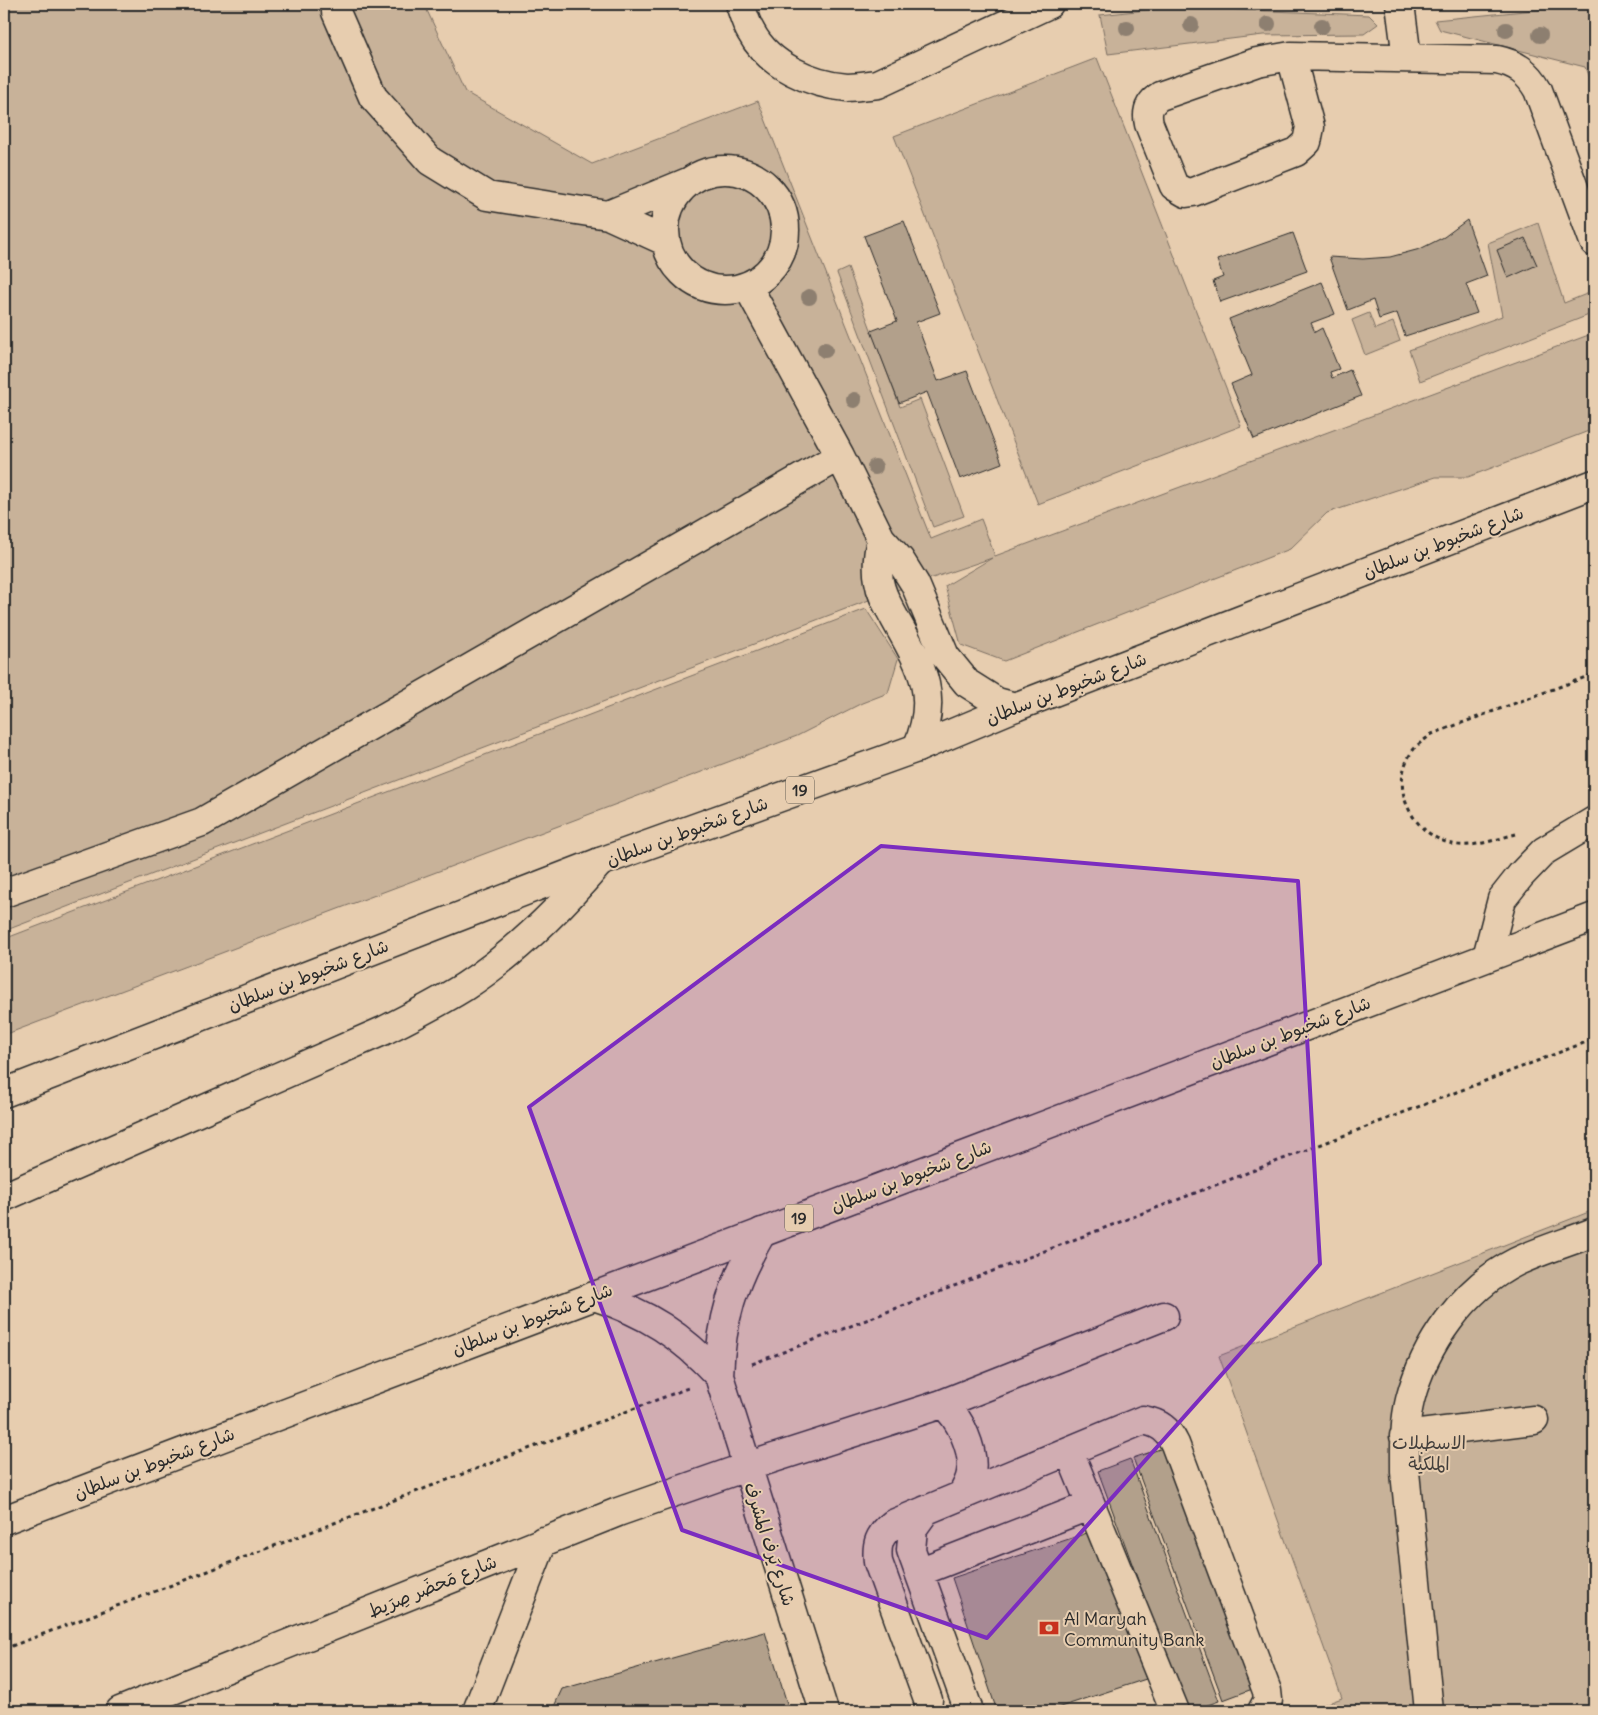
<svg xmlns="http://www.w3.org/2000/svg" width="1598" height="1715" font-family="Delius,'Playpen Sans Arabic',sans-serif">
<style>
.green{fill:#c8b299;stroke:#7a6e62}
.building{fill:#b2a08b;stroke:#2b2b2b}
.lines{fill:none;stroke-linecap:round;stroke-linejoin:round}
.minor-casing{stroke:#2b2b2b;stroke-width:31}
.major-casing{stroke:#2b2b2b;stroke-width:31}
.highway-casing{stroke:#2b2b2b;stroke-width:31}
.path{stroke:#2b2b2b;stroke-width:3;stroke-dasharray:4 4;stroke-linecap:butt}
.minor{stroke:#e7cdaf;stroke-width:28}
.major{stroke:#e7cdaf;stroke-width:28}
.highway{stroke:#e7cdaf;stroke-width:28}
.tree{fill:#8d7f70}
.marked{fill:#7b2cbf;fill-opacity:0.2;stroke:#7b2cbf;stroke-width:4;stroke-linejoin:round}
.labels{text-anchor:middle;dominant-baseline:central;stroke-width:4;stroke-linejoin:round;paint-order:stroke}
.shield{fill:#e7cdaf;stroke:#635c53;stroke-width:1}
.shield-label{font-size:16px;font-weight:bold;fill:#2b2b2b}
.street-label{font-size:18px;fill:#2b2b2b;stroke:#e7cdaf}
.park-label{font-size:18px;fill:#433f3c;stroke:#e7cdaf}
.poi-label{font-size:18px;fill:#2b2b2b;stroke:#e7cdaf;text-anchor:start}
</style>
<rect width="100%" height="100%" fill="#e7cdaf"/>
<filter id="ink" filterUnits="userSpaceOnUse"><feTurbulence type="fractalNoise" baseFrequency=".02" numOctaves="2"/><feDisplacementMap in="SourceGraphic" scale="10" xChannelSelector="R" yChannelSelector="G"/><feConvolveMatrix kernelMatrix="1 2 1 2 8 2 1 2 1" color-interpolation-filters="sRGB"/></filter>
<g filter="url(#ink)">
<!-- green -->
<path class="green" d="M 4,4 L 424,4 L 465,92 L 592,164 L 758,101 L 931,539 L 981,519 L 995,556 L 1594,333 L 1594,429 L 1468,477 L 1436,477 L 1327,513 L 1290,549 L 1004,661 L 961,645 L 945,586 L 992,558 L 882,595 L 4,931 Z
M 1594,4 L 1594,92 L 1585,67 L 1440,30 L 1435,20 Z
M 1172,7 L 1369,15 L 1378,24 L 1364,34 L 1263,35 L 1108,54 L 1100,15 Z
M 1097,58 L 1241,426 L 1038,504 L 894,136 Z
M 1538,223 L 1564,303 L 1594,291 L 1594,313 L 1420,381 L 1409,350 L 1502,316 L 1488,243 Z
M 848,268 L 900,407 L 920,399 L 964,516 L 933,527 L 837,273 Z
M 1369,313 L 1375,329 L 1393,322 L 1400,341 L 1365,355 L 1352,320 Z
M 866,609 L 898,659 L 888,693 L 862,703 L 797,736 L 4,1035 L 4,939 Z
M 1594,1210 L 1594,1711 L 1306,1711 L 1342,1698 L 1219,1356 Z"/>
<!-- building -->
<path class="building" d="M 1467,220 L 1487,276 L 1466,284 L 1477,313 L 1405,336 L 1397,313 L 1379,319 L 1373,300 L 1348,310 L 1329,257 L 1363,259 L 1390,257 L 1420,249 L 1444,237 Z
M 904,221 L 940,313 L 916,322 L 938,381 L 967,371 L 1002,463 L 960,479 L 927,392 L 899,403 L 871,331 L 897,321 L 864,236 Z
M 1293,233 L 1307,271 L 1220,302 L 1213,281 L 1223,277 L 1217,260 Z
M 1525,238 L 1537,265 L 1508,278 L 1497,250 Z
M 1322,282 L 1335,314 L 1311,323 L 1315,332 L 1322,328 L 1339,369 L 1330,372 L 1332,378 L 1350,370 L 1361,396 L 1254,439 L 1231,384 L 1252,375 L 1229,319 Z
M 1166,1447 L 1255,1688 L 1223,1700 L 1133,1458 Z
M 1130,1459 L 1219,1701 L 1191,1711 L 1186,1711 L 1098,1471 Z
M 1096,1530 L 1146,1679 L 1048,1711 L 997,1711 L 952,1578 Z
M 765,1632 L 789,1710 L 552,1711 L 562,1689 Z"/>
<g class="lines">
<defs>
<path id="minor" d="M 336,4 L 336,12 L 373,97 L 430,161 L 487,196 L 608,215 L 665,241
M 740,4 C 743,13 746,24 751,32 C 769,66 811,84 847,87 C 857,87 868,85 878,84 L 1049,4
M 1400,4 L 1407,58
M 1291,56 L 1310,127 L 1307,142 L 1296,152 L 1193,192 L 1186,193 L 1174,186 L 1149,124 C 1146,111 1149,103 1160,96 L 1257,62 Z
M 1291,56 L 1497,60 C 1516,64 1528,72 1538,90 L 1594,242
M665 230a60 60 0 1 1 120 0a60 60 0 1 1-120 0Z
M 608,215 L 688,182
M 748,287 L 840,456 L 881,539 L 900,560 L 915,584 L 945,656 L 967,683 L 997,702 L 1015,707
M 881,539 C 878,553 876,567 879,581 C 881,595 889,607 895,619 C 921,666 940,695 917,748
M 4,893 L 202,822 L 840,456
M 1487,957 L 1502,899 L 1521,875 L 1544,851 L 1594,821
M 762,1232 C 733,1281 721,1319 719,1376 L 824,1711
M 594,1296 C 647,1313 681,1335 719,1376
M 942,1404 C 960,1416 975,1452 971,1473 C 970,1481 966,1488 962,1495
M 1404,1436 L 1534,1420
M 1069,1451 L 1175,1711
M 926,1510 L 913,1528 L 911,1550 L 969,1711
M 919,1572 L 1091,1505
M 928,1700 L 878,1562 C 876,1544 879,1535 893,1524 L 1143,1420 C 1159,1423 1168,1429 1175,1444 L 1267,1691 L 1268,1700 L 1262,1711
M 120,1711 L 618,1512 L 746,1467 L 942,1404 L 1164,1316
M 477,1711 L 543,1541
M 1429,1711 L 1405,1472 C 1405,1448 1404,1424 1410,1400 C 1424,1345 1464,1288 1516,1262 C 1541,1250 1569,1242 1594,1232"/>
<path id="major" d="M 4,1093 L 600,862 L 917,748 L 1015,707 L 1594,484
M 4,1520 L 1594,917"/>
<path id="highway" d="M 4,1197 L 383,1031 C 411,1017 438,1003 464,987 C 516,953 560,909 600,862"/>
</defs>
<!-- minor casing -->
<use href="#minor" class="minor-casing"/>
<!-- major casing -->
<use href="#major" class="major-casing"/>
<!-- highway casing -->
<use href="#highway" class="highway-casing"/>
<!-- path -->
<path class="path" d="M 1516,834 C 1496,839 1470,850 1449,843 C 1410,832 1387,783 1414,749 C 1419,743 1426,739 1432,734 L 1594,674
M 752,1364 L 1594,1039
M 4,1649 L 688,1388"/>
<!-- minor -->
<use href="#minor" class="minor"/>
<!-- major -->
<use href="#major" class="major"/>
<!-- highway -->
<use href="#highway" class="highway"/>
</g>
<!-- trees -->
<g class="tree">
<circle cx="1268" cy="24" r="8"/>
<circle cx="1191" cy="25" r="8"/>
<circle cx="1322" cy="26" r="8"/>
<circle cx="1127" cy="28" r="8"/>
<circle cx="1506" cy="30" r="8"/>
<circle cx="1540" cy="35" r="8"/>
<circle cx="809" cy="297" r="8"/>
<circle cx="825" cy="350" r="8"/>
<circle cx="854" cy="400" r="8"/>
<circle cx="875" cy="467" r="8"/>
</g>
</g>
<!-- marked area -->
<path class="marked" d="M 881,846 L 1298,881 L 1320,1264 L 987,1638 L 682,1530 L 529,1107 Z"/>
<!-- icons -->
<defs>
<symbol id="bank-bare" viewBox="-9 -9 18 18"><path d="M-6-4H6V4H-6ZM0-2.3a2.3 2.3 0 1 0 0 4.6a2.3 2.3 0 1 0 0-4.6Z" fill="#c8321e" stroke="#e7cdaf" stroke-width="2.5" paint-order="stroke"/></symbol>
</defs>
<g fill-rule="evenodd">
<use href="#bank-bare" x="1035" y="1614" width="28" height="28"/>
</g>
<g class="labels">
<!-- shield labels -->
<g class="shield">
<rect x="786" y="776.5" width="28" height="27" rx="4"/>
<rect x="785" y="1204.5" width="28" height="27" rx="4"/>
</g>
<g class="shield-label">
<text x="800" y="790">19</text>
<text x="799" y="1218">19</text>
</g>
<!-- street labels -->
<g class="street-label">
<text transform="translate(1443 542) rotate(-21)">شارع شخبوط بن سلطان</text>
<text transform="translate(1066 688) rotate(-21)">شارع شخبوط بن سلطان</text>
<text transform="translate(687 831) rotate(-20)">شارع شخبوط بن سلطان</text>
<text transform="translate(308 975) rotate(-21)">شارع شخبوط بن سلطان</text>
<text transform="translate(1290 1032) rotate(-21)">شارع شخبوط بن سلطان</text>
<text transform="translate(911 1176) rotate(-21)">شارع شخبوط بن سلطان</text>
<text transform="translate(532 1319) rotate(-21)">شارع شخبوط بن سلطان</text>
<text transform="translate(154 1463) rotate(-21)">شارع شخبوط بن سلطان</text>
<text transform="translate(770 1544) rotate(72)">شارع يَرف المشرف</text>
<text transform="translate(432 1586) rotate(-22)">شارع مَحضَر صِرَيط</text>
</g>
<!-- park labels -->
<g class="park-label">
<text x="1429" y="1442">الاسطبلات<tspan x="1429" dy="21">الملكية</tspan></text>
</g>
<!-- poi labels -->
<g class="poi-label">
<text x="1064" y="1618">Al Maryah<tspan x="1064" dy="21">Community Bank</tspan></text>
</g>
</g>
<!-- margin -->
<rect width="1598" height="1715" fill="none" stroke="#e7cdaf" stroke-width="20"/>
<rect x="10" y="10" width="1578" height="1695" fill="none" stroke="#2b2b2b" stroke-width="2" filter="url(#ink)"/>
</svg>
